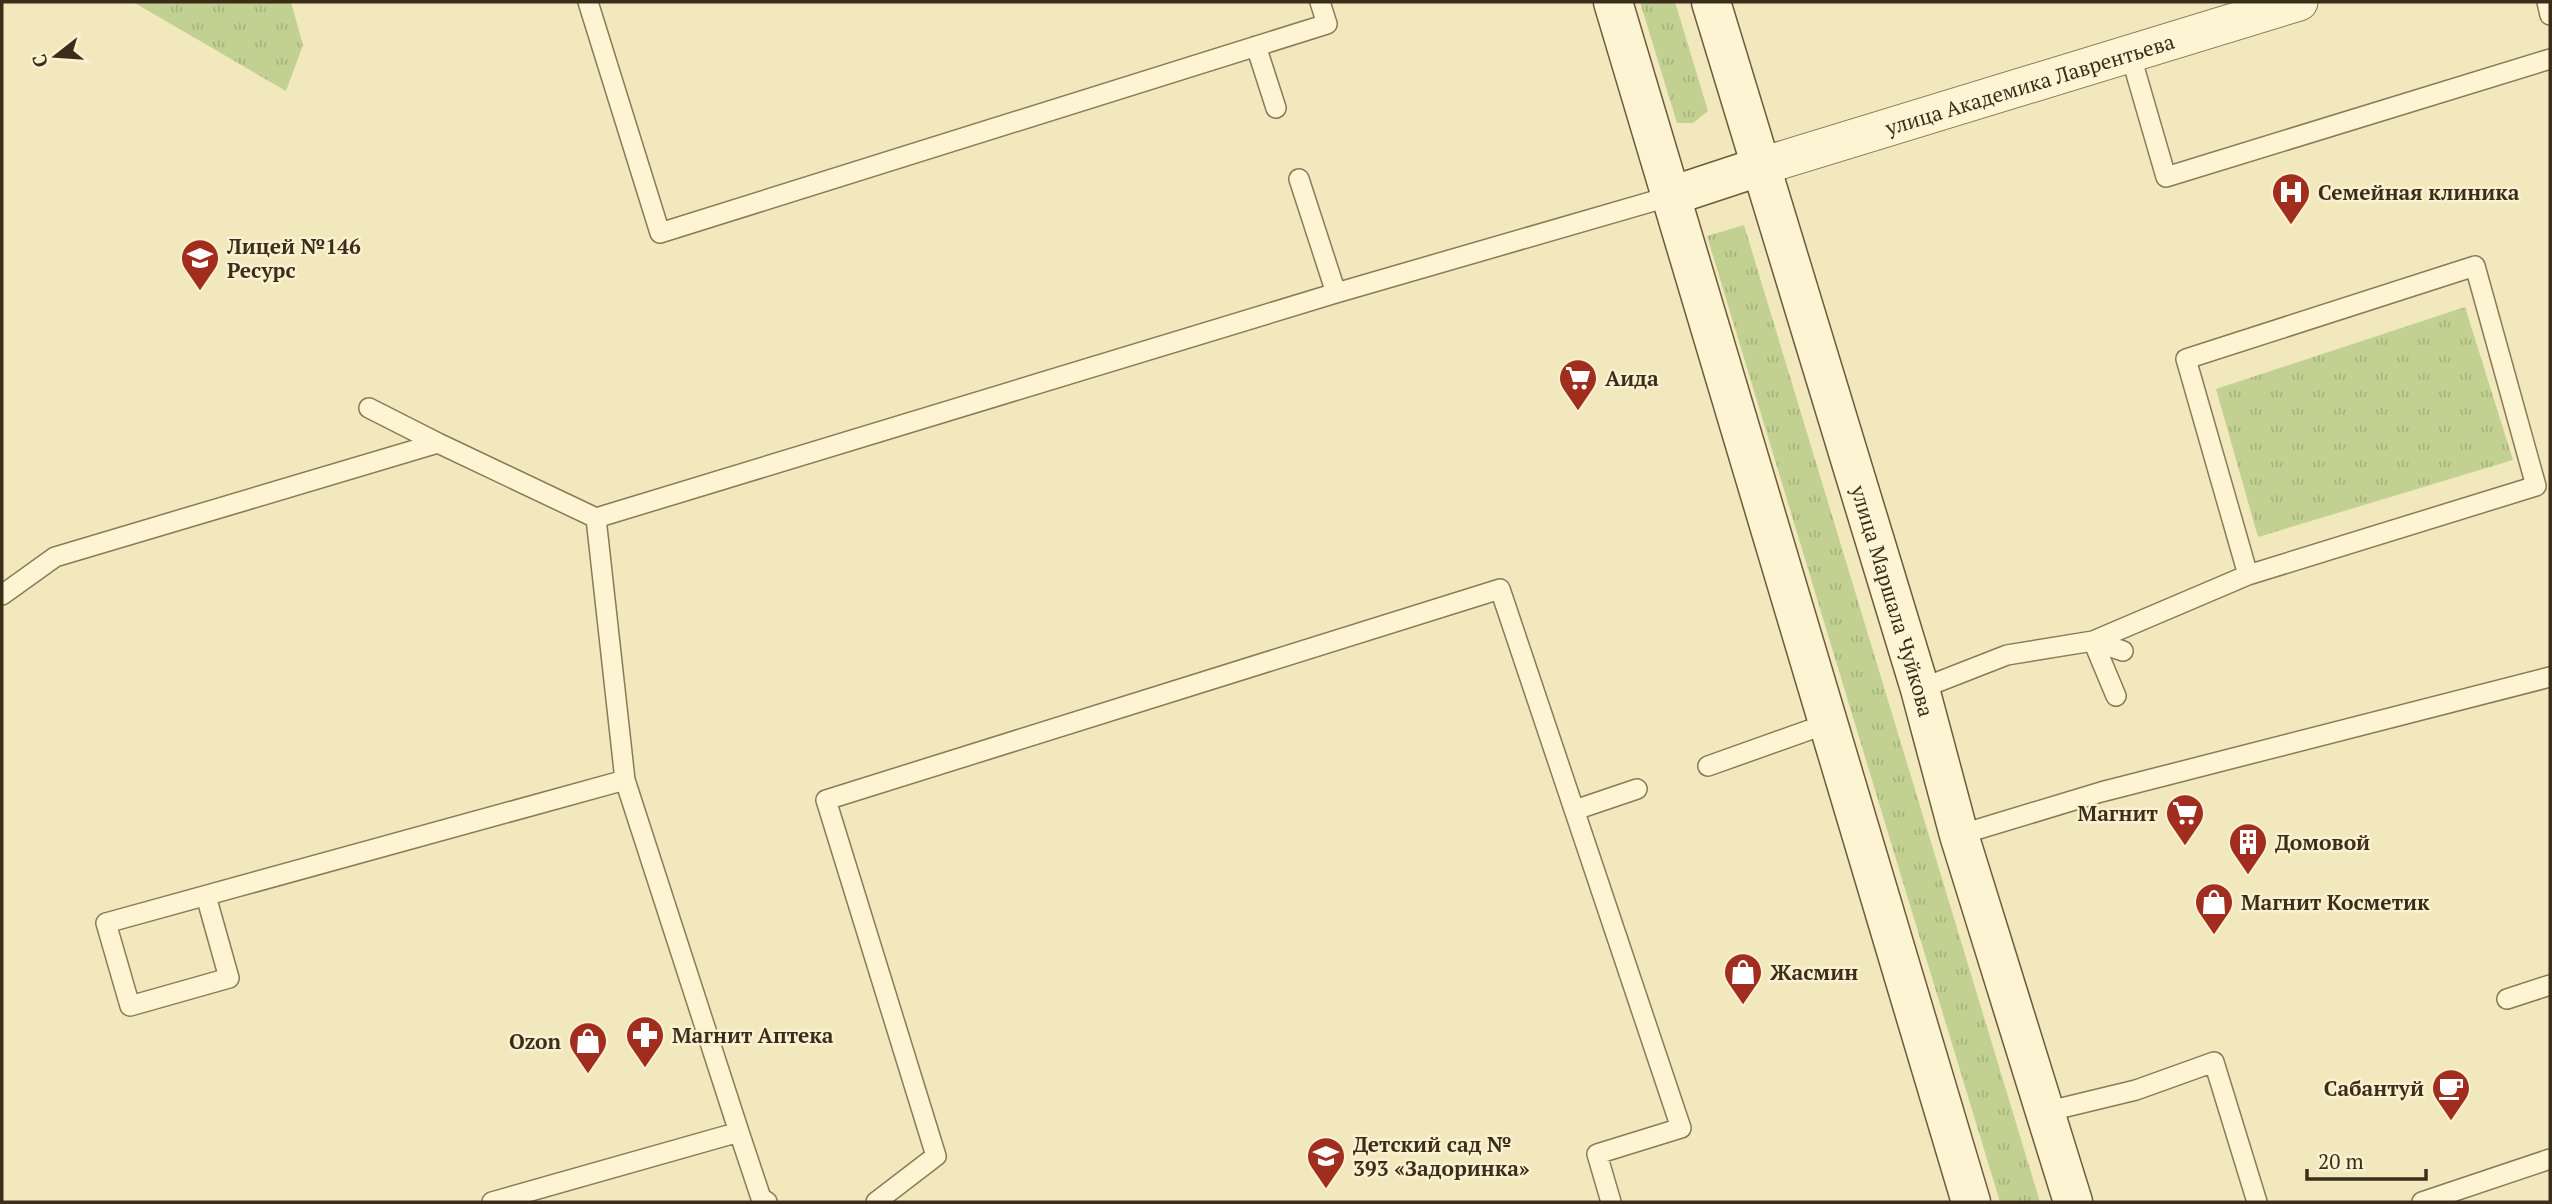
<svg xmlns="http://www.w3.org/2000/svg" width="2552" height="1204" font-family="'PT Serif',serif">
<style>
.grass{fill:url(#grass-tufts)}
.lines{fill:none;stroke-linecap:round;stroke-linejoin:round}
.service-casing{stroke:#8c7955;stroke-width:22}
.minor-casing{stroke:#8c7955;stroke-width:39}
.secondary-casing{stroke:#6e5939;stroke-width:41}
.service{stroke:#fcf4d2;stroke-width:19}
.minor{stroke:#fcf4d2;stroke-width:37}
.secondary{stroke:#fcf4d2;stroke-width:38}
.labels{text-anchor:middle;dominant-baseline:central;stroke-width:5;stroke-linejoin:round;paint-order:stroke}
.street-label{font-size:21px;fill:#3a2e1b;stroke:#f9f1cf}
.poi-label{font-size:21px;font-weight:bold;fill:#3a2e1b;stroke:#f9f1cf;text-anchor:start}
</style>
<defs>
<pattern id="grass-tufts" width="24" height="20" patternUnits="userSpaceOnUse" patternTransform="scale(1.75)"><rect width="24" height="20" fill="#c2d191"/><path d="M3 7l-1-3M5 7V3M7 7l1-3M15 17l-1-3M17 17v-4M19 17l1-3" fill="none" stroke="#a7b47c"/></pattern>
</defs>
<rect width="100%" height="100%" fill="#f2e8be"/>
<!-- grass -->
<path class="grass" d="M 133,2 L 291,2 L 303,45 L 286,91 Z
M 1640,2 L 1675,2 L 1708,111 L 1693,123 L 1677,123 Z
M 1744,225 L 2040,1202 L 2000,1202 L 1707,236 Z
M 2465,307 L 2513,460 L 2258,537 L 2216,389 Z"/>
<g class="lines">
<defs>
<path id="service" d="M 588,2 L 660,233 L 1327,24 L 1320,2
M 2547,2 L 2550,15
M 1256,46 L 1276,108
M 2130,53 L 2166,177 L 2550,59
M 1299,179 L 1336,293
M 369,408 L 438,443
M 2,595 L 55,557 L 438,443 L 596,518 L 1336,293 L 1671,196
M 2093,641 L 2116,696
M 2093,641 L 2123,651
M 1920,689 L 2007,655 L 2093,641 L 2248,575 L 2536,486 L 2475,266 L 2186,359 L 2248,575
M 1708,766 L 1829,723
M 1575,810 L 1637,789
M 1959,835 L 2101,792 L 2550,677
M 206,896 L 229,978 L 130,1006 L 106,923 L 625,780
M 2507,999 L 2550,985
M 2045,1112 L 2136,1090 L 2214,1062 L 2257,1202
M 739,1132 L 761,1198 L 767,1202
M 492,1202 L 739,1132 L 625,780 L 596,518
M 876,1202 L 936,1156 L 826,800 L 1500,589 L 1681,1128 L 1597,1154 L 1611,1202
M 2422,1202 L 2550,1159"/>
<g id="minor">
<path id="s1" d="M 1762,166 L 2299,2"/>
</g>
<g id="secondary">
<path d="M 1613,2 L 1971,1202"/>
<path id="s2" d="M 1711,2 L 1920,689 L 1959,835 L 2073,1202"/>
<path d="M 1671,196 L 1762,166"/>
</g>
</defs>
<!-- service casing -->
<use href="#service" class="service-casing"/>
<!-- minor casing -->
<use href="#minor" class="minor-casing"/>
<!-- secondary casing -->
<use href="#secondary" class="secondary-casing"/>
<!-- service -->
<use href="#service" class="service"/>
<!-- minor -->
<use href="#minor" class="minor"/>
<!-- secondary -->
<use href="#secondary" class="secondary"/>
</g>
<!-- icons -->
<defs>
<symbol id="hospital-pin" viewBox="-11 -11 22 30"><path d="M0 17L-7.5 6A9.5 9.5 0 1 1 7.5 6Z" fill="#a12d1f" stroke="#f9f1cf"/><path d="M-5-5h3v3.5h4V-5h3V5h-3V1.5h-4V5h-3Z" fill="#fff"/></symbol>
<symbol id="school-pin" viewBox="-11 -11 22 30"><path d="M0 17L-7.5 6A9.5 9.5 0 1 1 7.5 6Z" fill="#a12d1f" stroke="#f9f1cf"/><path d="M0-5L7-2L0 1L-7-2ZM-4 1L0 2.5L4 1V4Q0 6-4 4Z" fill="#fff"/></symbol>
<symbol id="supermarket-pin" viewBox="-11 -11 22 30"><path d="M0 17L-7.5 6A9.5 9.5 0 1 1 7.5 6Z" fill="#a12d1f" stroke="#f9f1cf"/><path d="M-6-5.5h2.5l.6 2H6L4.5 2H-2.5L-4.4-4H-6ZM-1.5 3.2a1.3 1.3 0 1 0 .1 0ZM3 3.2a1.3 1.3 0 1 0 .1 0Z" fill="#fff"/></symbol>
<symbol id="building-pin" viewBox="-11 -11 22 30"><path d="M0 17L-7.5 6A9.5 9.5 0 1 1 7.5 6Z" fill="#a12d1f" stroke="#f9f1cf"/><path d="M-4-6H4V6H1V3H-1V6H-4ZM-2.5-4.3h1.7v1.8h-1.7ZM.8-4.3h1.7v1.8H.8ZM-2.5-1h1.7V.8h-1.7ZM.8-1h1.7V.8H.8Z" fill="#fff"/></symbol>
<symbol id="shop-pin" viewBox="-11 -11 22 30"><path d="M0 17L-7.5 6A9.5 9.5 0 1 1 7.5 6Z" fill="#a12d1f" stroke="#f9f1cf"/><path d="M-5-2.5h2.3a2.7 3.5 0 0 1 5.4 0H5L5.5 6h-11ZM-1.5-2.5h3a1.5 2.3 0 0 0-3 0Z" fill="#fff"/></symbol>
<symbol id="pharmacy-pin" viewBox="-11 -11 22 30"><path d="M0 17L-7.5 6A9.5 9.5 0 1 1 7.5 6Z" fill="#a12d1f" stroke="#f9f1cf"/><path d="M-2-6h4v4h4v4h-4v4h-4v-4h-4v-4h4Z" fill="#fff"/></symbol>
<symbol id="cafe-pin" viewBox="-11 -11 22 30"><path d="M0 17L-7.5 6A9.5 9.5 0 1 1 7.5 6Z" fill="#a12d1f" stroke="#f9f1cf"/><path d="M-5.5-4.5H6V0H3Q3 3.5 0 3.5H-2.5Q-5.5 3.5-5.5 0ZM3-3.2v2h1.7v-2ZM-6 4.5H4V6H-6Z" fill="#fff"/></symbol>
</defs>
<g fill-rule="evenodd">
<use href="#hospital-pin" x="2269" y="170" width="44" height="60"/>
<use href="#school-pin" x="178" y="236" width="44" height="60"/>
<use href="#supermarket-pin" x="1556" y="356" width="44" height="60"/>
<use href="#supermarket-pin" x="2163" y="791" width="44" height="60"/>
<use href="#building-pin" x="2226" y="820" width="44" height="60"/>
<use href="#shop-pin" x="2192" y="880" width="44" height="60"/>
<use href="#shop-pin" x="1721" y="950" width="44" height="60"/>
<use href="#pharmacy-pin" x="623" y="1013" width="44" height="60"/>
<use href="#shop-pin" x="566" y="1019" width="44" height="60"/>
<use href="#cafe-pin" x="2429" y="1066" width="44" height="60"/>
<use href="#school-pin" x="1304" y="1134" width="44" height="60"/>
</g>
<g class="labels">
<!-- street labels -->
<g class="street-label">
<text stroke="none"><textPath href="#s1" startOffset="280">улица Академика Лаврентьева</textPath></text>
<text stroke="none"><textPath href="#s2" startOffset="626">улица Маршала Чуйкова</textPath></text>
</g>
<!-- poi labels -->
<g class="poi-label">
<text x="2318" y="192">Семейная клиника</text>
<text x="227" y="246">Лицей №146<tspan x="227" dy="24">Ресурс</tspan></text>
<text x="1605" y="378">Аида</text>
<text x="2158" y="813" text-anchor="end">Магнит</text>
<text x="2275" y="842">Домовой</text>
<text x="2241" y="902">Магнит Косметик</text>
<text x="1770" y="972">Жасмин</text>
<text x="672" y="1035">Магнит Аптека</text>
<text x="561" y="1041" text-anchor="end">Ozon</text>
<text x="2424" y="1088" text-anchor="end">Сабантуй</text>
<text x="1353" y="1144">Детский сад №<tspan x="1353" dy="24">393 «Задоринка»</tspan></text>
</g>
</g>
<!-- border -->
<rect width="2552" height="1204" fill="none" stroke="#3a2e1b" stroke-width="7"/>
<!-- north arrow -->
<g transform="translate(56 56) rotate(253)" stroke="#f9f1cf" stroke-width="5" paint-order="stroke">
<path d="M0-5L12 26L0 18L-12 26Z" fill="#3a2e1b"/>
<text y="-10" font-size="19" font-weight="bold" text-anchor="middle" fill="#3a2e1b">С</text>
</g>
<!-- scale -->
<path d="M2307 1169v10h119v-10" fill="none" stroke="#3a2e1b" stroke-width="3.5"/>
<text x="2318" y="1169" font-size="21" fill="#3a2e1b" stroke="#f9f1cf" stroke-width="5" paint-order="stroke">20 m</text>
</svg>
